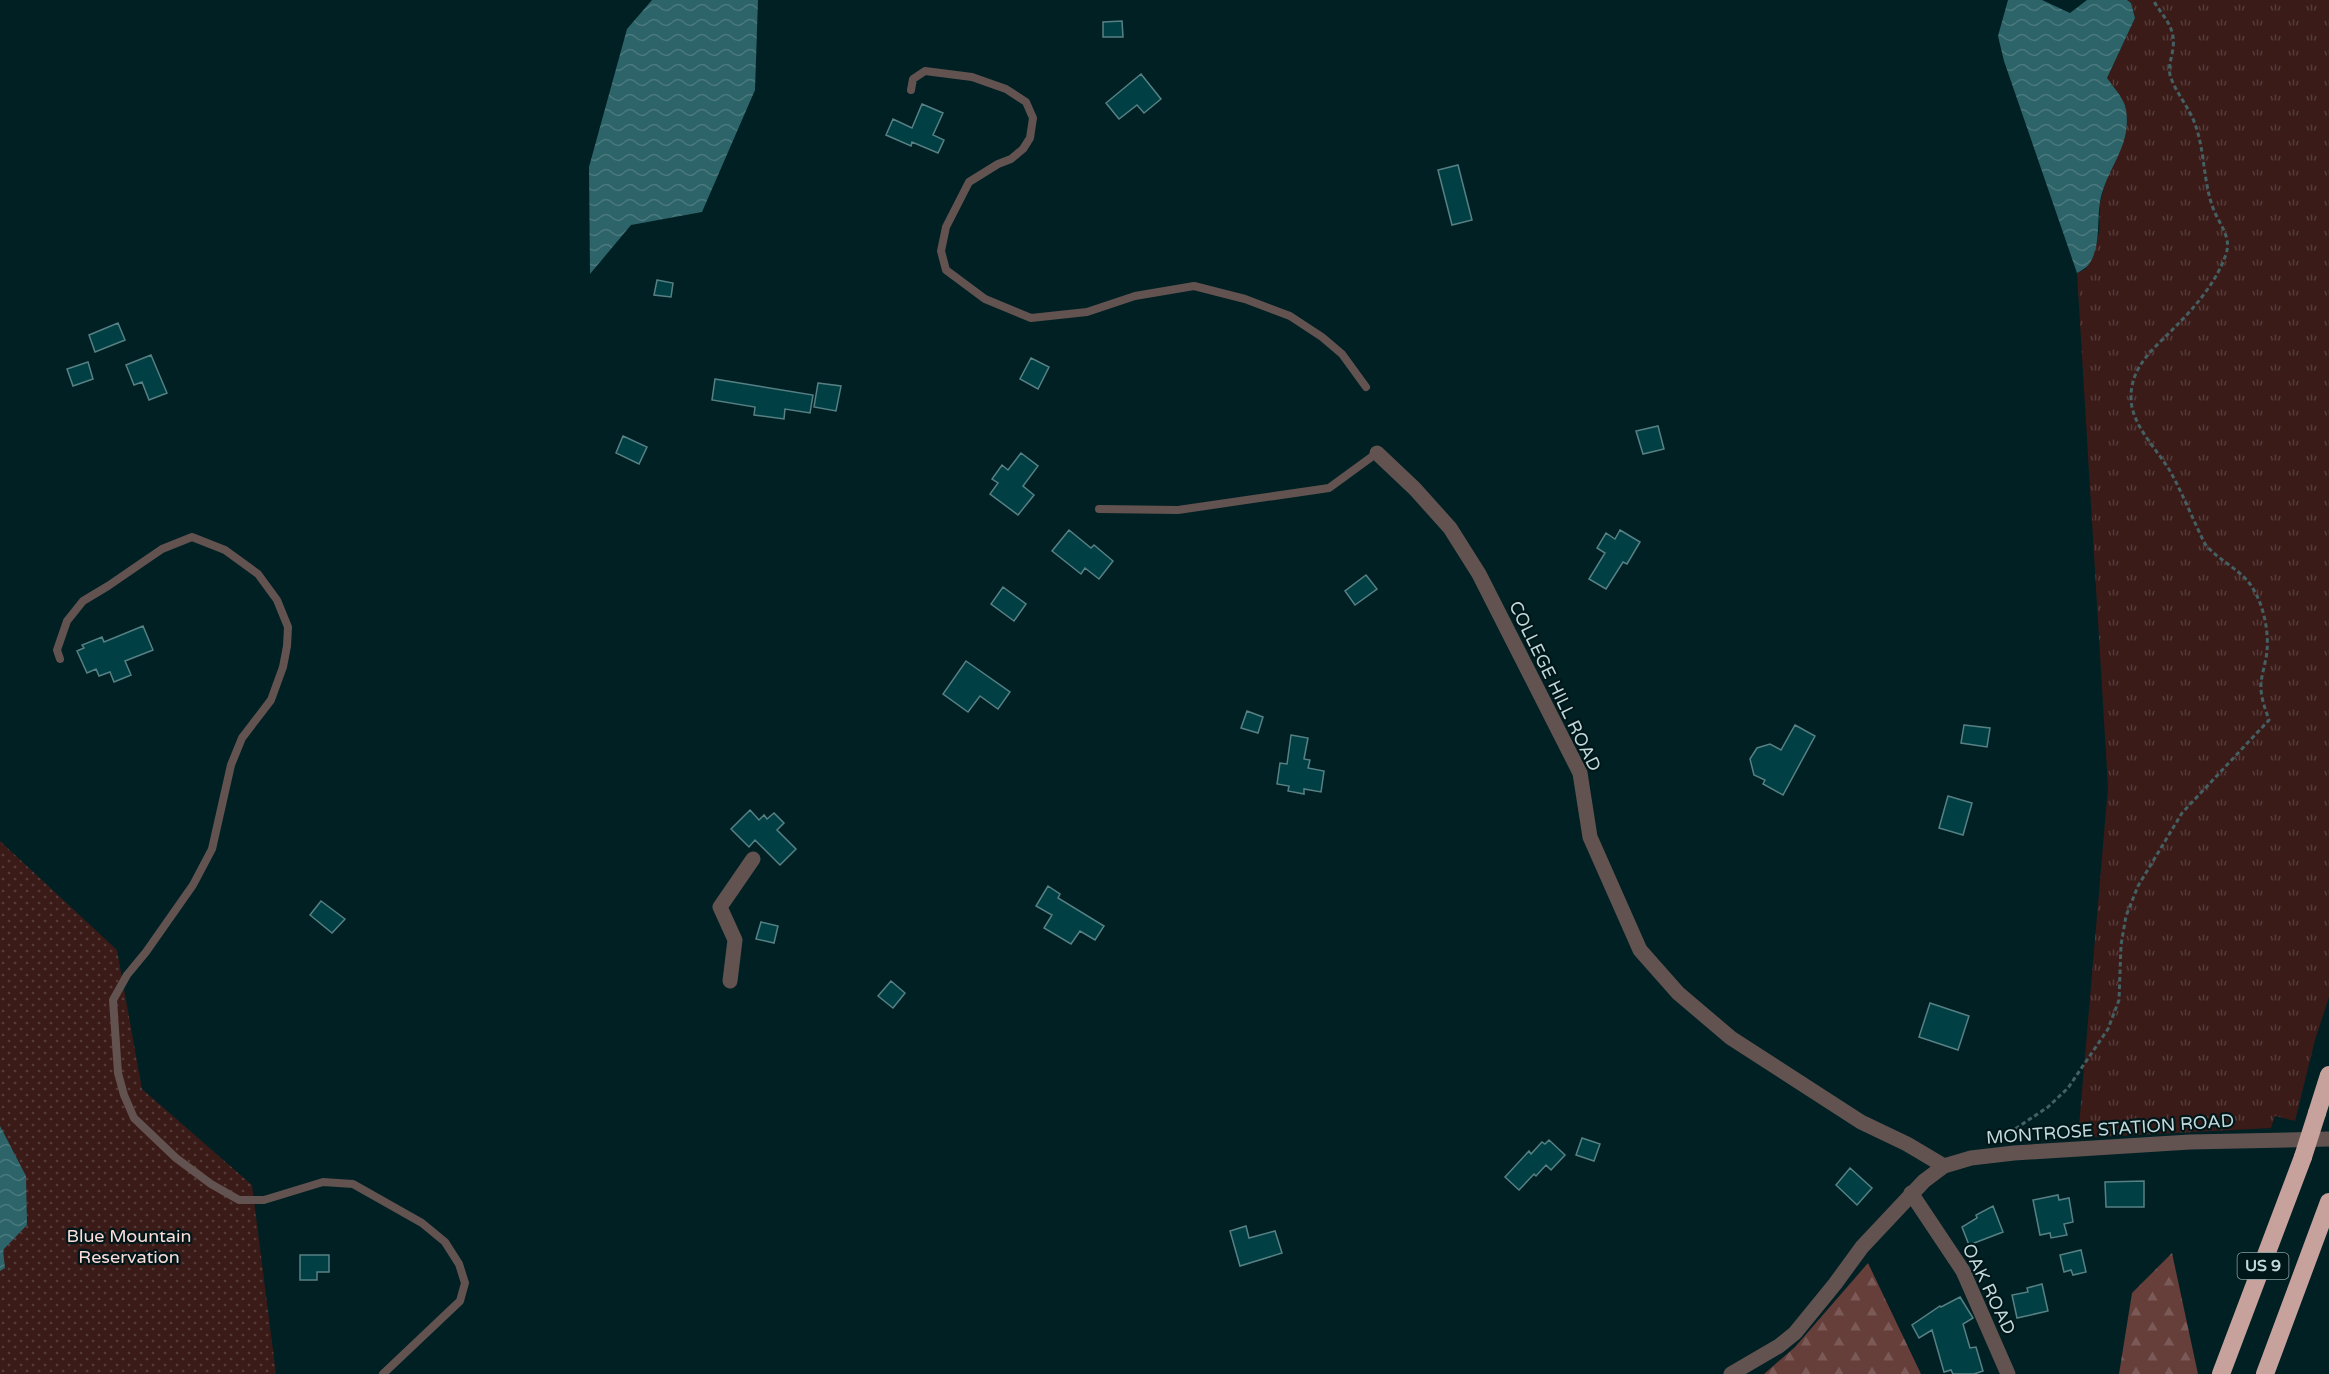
<svg xmlns="http://www.w3.org/2000/svg" width="2329" height="1374" font-family="'Varela Round',sans-serif">
<style>
.grass{fill:url(#grass-tufts)}
.forest{fill:url(#forest-firs)}
.park{fill:url(#park-dots)}
.water{fill:url(#water-waves)}
.building{fill:#004045;stroke:#578084;stroke-width:1.5}
.lines{fill:none;stroke-linecap:round;stroke-linejoin:round}
.path{stroke:#446063;stroke-width:3;stroke-dasharray:4.5 3;stroke-linecap:butt}
.service{stroke:#625351;stroke-width:8}
.minor{stroke:#625351;stroke-width:15}
.tertiary{stroke:#625351;stroke-width:15}
.motorway{stroke:#c7a19c;stroke-width:18}
.motorway-bridge{stroke:#c7a19c;stroke-width:18}
.labels{text-anchor:middle;dominant-baseline:central;stroke-width:4.5;stroke-linejoin:round;paint-order:stroke}
.shield{fill:#00171a;stroke:#889ea0;stroke-width:1.5}
.shield-label{font-size:16px;font-weight:bold;fill:#c3d8da}
.street-label{font-size:18px;fill:#c3d8da;stroke:#00171a}
.park-label{font-size:18px;fill:#fbdcd8;stroke:#00171a}
</style>
<defs>
<pattern id="grass-tufts" width="24" height="20" patternUnits="userSpaceOnUse" patternTransform="scale(1.5)"><rect width="24" height="20" fill="#3a1b18"/><path d="M3 7l-1-3M5 7V3M7 7l1-3M15 17l-1-3M17 17v-4M19 17l1-3" fill="none" stroke="#553b39"/></pattern>
<pattern id="forest-firs" width="22" height="20" patternUnits="userSpaceOnUse" patternTransform="scale(1.5)"><rect width="22" height="20" fill="#663e3a"/><path d="M5 1l3.5 6h-7zM16 11l3.5 6h-7z" fill="#7a5956"/></pattern>
<pattern id="park-dots" width="8" height="8" patternUnits="userSpaceOnUse" patternTransform="scale(1.5)"><rect width="8" height="8" fill="#3a1b18"/><path d="M2 2h.1M6 6h.1" fill="none" stroke="#553b39" stroke-width="1.8" stroke-linecap="round"/></pattern>
<pattern id="water-waves" width="16" height="10" patternUnits="userSpaceOnUse" patternTransform="scale(1.5)"><rect width="16" height="10" fill="#2d6469"/><path d="M0 5q4-4 8 0t8 0" fill="none" stroke="#4a797e"/></pattern>
</defs>
<rect width="100%" height="100%" fill="#012023"/>
<!-- grass -->
<path class="grass" d="M 2127,0 L 2329,0 L 2329,997 L 2315,1040 L 2295,1121 L 2275,1116 L 2271,1128 L 2078,1138 L 2108,787 L 2077,273 L 2086,269 L 2099,233 L 2100,203 L 2126,107 L 2107,78 L 2135,18 L 2131,3 Z"/>
<!-- forest -->
<path class="forest" d="M 2172,1253 L 2198,1374 L 2119,1374 L 2132,1293 Z
M 1868,1263 L 1921,1374 L 1764,1374 L 1795,1347 Z"/>
<!-- park -->
<path class="park" d="M 0,841 L 117,950 L 142,1089 L 252,1185 L 276,1374 L 0,1374 Z"/>
<!-- water -->
<path class="water" d="M 652,0 L 758,0 L 755,90 L 702,212 L 631,225 L 590,274 L 589,167 L 627,29 Z
M 2008,0 L 2042,0 L 2070,13 L 2087,0 L 2127,0 L 2131,3 L 2135,18 L 2107,78 C 2113,87 2125,99 2126,110 C 2132,147 2106,168 2100,202 C 2097,221 2100,239 2093,257 C 2089,266 2085,269 2077,273 L 2004,61 L 1998,36 Z
M 0,1126 L 26,1176 L 27,1225 L 3,1250 L 5,1268 L 0,1271 Z"/>
<!-- building -->
<path class="building" d="M 1122,21 L 1123,37 L 1103,37 L 1103,22 Z
M 1141,74 L 1161,99 L 1144,113 L 1137,105 L 1119,119 L 1106,103 Z
M 922,104 L 943,113 L 933,135 L 944,140 L 938,153 L 912,142 L 911,146 L 886,135 L 893,119 L 912,128 Z
M 1458,165 L 1472,220 L 1452,225 L 1438,170 Z
M 657,280 L 673,283 L 671,297 L 654,295 Z
M 118,323 L 125,340 L 95,352 L 89,335 Z
M 151,355 L 167,393 L 149,400 L 142,382 L 134,385 L 126,365 Z
M 1031,358 L 1049,367 L 1038,389 L 1020,379 Z
M 88,362 L 93,379 L 73,386 L 67,369 Z
M 715,379 L 813,395 L 810,413 L 785,409 L 784,419 L 754,415 L 755,407 L 712,400 Z
M 818,383 L 841,386 L 836,411 L 814,407 Z
M 1658,426 L 1664,449 L 1643,454 L 1636,431 Z
M 623,436 L 647,447 L 639,464 L 616,453 Z
M 1021,453 L 1038,466 L 1023,486 L 1034,495 L 1018,515 L 990,494 L 998,483 L 992,479 L 1002,465 L 1008,470 Z
M 1069,530 L 1091,548 L 1094,545 L 1113,561 L 1099,579 L 1085,568 L 1081,574 L 1052,551 Z
M 1620,530 L 1640,542 L 1627,564 L 1623,562 L 1606,589 L 1589,579 L 1605,553 L 1597,548 L 1606,533 L 1615,539 Z
M 1366,575 L 1377,589 L 1355,605 L 1345,591 Z
M 1003,587 L 1026,604 L 1014,621 L 991,604 Z
M 143,626 L 153,650 L 125,661 L 131,675 L 114,682 L 110,672 L 99,676 L 96,669 L 87,673 L 77,651 L 84,648 L 82,645 L 102,637 L 104,642 Z
M 966,661 L 1010,692 L 998,709 L 980,696 L 968,712 L 943,694 Z
M 1247,711 L 1263,717 L 1258,733 L 1241,728 Z
M 1795,725 L 1815,736 L 1783,795 L 1763,784 L 1765,780 L 1754,775 L 1750,759 L 1757,748 L 1770,744 L 1781,750 Z
M 1964,725 L 1990,728 L 1987,747 L 1961,743 Z
M 1291,735 L 1308,738 L 1304,759 L 1310,760 L 1308,768 L 1324,771 L 1321,792 L 1304,789 L 1304,794 L 1288,791 L 1289,786 L 1277,784 L 1280,763 L 1287,764 Z
M 1948,796 L 1972,803 L 1963,835 L 1939,828 Z
M 750,810 L 759,820 L 764,815 L 767,819 L 774,813 L 784,823 L 777,830 L 796,849 L 780,865 L 755,840 L 749,847 L 731,829 Z
M 1048,886 L 1060,894 L 1058,898 L 1104,926 L 1095,940 L 1080,931 L 1071,944 L 1044,928 L 1052,915 L 1036,906 Z
M 321,901 L 345,919 L 332,933 L 310,915 Z
M 761,922 L 778,926 L 774,943 L 756,939 Z
M 891,981 L 905,993 L 893,1008 L 878,996 Z
M 1930,1003 L 1969,1016 L 1958,1050 L 1919,1037 Z
M 1582,1138 L 1600,1144 L 1594,1161 L 1576,1155 Z
M 1549,1140 L 1565,1155 L 1551,1170 L 1546,1165 L 1536,1176 L 1534,1174 L 1519,1190 L 1505,1177 L 1529,1151 L 1531,1154 L 1542,1142 L 1545,1144 Z
M 1850,1168 L 1872,1188 L 1857,1205 L 1836,1185 Z
M 2144,1181 L 2144,1207 L 2106,1207 L 2105,1182 Z
M 2058,1195 L 2059,1200 L 2069,1198 L 2073,1222 L 2064,1224 L 2067,1235 L 2051,1238 L 2050,1233 L 2040,1235 L 2033,1200 Z
M 1993,1206 L 2003,1232 L 1969,1245 L 1962,1227 L 1977,1218 L 1976,1215 Z
M 1246,1226 L 1249,1238 L 1275,1231 L 1282,1253 L 1240,1266 L 1230,1231 Z
M 2081,1250 L 2086,1272 L 2073,1275 L 2071,1270 L 2064,1272 L 2060,1255 Z
M 300,1255 L 329,1255 L 329,1272 L 317,1272 L 317,1280 L 300,1280 Z
M 2042,1284 L 2048,1311 L 2017,1318 L 2012,1295 L 2028,1292 L 2027,1288 Z
M 1960,1297 L 1973,1318 L 1963,1324 L 1970,1348 L 1976,1347 L 1983,1371 L 1974,1374 L 1953,1374 L 1951,1370 L 1944,1372 L 1932,1330 L 1919,1338 L 1912,1325 L 1940,1306 L 1941,1307 Z"/>
<g class="lines">
<!-- path -->
<path class="path" d="M 2003,1137 L 2048,1107 L 2068,1088 L 2108,1029 L 2119,1000 L 2121,945 L 2126,916 L 2138,886 L 2182,813 L 2269,720 C 2265,708 2260,696 2261,683 C 2262,673 2266,662 2267,651 C 2269,630 2263,602 2250,584 C 2238,568 2218,560 2205,544 C 2193,520 2183,494 2170,471 C 2157,449 2132,426 2131,399 C 2130,365 2156,347 2177,325 C 2196,306 2217,281 2226,254 C 2232,237 2219,224 2213,208 C 2203,181 2205,151 2195,124 C 2189,107 2175,92 2170,75 C 2168,65 2172,58 2173,48 C 2176,27 2163,17 2153,0"/>
<!-- service -->
<path class="service" d="M 911,90 L 913,79 L 925,71 L 972,77 L 1006,89 L 1026,102 L 1033,118 L 1030,138 L 1023,149 L 1011,159 L 998,164 L 969,182 L 946,227 L 941,251 L 946,270 L 985,299 L 1031,318 L 1087,312 L 1135,296 L 1194,286 L 1245,299 L 1290,316 L 1322,337 L 1342,354 L 1366,387
M 1099,509 L 1178,510 L 1329,488 L 1377,453
M 60,659 L 57,650 L 67,621 L 83,601 L 108,586 L 162,549 L 192,537 L 225,550 L 258,574 L 277,600 L 288,627 L 287,646 L 283,667 L 271,700 L 242,738 L 231,765 L 212,849 L 193,885 L 146,952 L 127,975 L 113,1000 L 118,1073 L 124,1095 L 134,1118 L 176,1158 L 211,1184 L 239,1200 L 264,1200 L 323,1182 L 353,1184 L 422,1223 L 445,1242 L 459,1264 L 465,1283 L 460,1301 L 383,1374"/>
<!-- minor -->
<path class="minor" d="M 1377,453 L 1415,489 L 1450,528 L 1479,574 L 1580,773 L 1590,837 L 1640,950 L 1678,993 L 1731,1038 L 1861,1122 L 1907,1144 L 1944,1166
M 730,981 L 735,940 L 720,907 L 753,859
M 1911,1193 L 1963,1271 L 2008,1374"/>
<!-- tertiary -->
<path class="tertiary" d="M 1731,1374 L 1779,1346 L 1795,1333 L 1835,1284 L 1862,1247 L 1924,1181 L 1944,1166 L 1971,1158 L 2014,1153 L 2190,1142 L 2329,1139"/>
<!-- motorway -->
<path class="motorway" d="M 2317,1113 L 2329,1075
M 2221,1374 L 2303,1157
M 2265,1374 L 2329,1202"/>
<!-- motorway-bridge -->
<path class="motorway-bridge" d="M 2303,1157 L 2317,1113"/>
</g>
<g class="labels">
<!-- shield labels -->
<rect class="shield" x="2237.5" y="1253" width="51" height="26" rx="4.5"/>
<g class="shield-label">
<text x="2263" y="1266">US 9</text>
</g>
<!-- street labels -->
<g class="street-label">
<text transform="translate(1555 686) rotate(64)">COLLEGE HILL ROAD</text>
<text transform="translate(2110 1129) rotate(-4)">MONTROSE STATION ROAD</text>
<text transform="translate(1989 1289) rotate(64)">OAK ROAD</text>
</g>
<!-- park labels -->
<g class="park-label">
<text x="129" y="1236">Blue Mountain<tspan x="129" dy="21">Reservation</tspan></text>
</g>
</g>
</svg>
